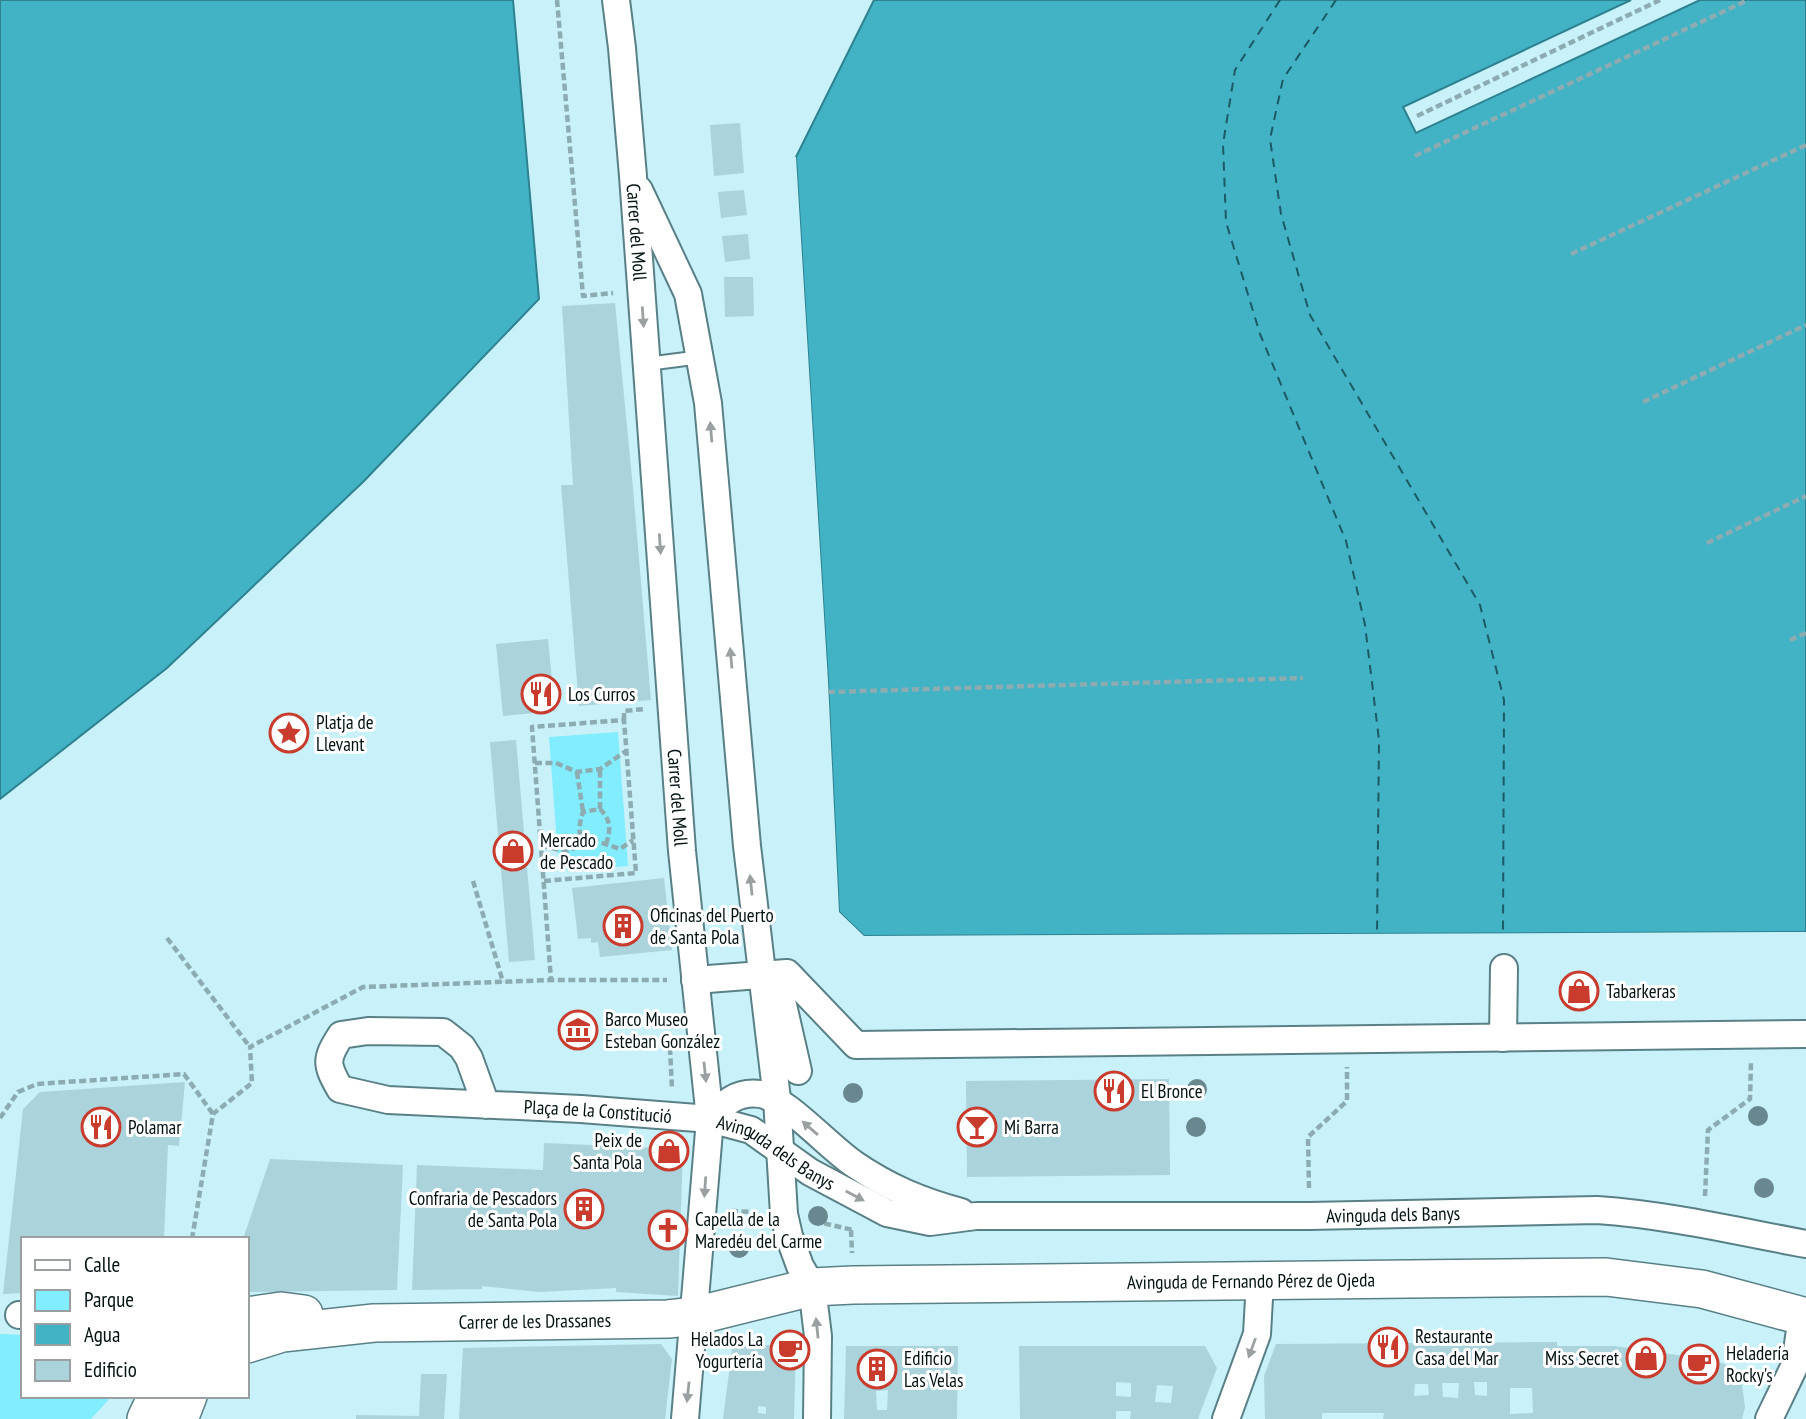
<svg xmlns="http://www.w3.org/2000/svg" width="1806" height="1419" font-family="'PT Sans Narrow',sans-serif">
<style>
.green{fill:#81edff}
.water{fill:#41b3c5;stroke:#2e8290;stroke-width:2}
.pier{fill:#c9f1f9}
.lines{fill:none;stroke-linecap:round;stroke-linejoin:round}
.ferry{stroke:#1c5a64;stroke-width:2;stroke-dasharray:9 7;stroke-linecap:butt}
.building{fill:#abd3db;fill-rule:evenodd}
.lane-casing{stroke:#5a8087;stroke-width:16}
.street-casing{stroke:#5a8087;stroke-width:30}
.secondary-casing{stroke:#5a8087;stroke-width:40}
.path{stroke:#8cacb2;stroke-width:4.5;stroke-dasharray:7 3.5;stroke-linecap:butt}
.lane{stroke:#fff;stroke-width:12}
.street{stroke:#fff;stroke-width:26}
.secondary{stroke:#fff;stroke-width:37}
.tree{fill:#68878e}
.oneway{fill:#9aa0a1}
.labels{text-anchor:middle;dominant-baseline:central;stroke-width:6;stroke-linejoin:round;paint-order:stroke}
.street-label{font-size:19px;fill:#031113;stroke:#fff}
.poi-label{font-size:19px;fill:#031113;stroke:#fff;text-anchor:start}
</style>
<rect width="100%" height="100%" fill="#c9f1f9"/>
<!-- green -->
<path class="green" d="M 618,732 L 628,866 L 559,871 L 549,737 Z
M 0,1334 L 23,1335 L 23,1396 L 112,1396 L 91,1419 L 0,1419 Z"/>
<!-- water -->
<path class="water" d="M 0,0 L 513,0 L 539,299 L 364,481 L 167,668 L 0,799 Z
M 874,0 L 1631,0 L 1403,107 L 1416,133 L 1700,0 L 1806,0 L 1806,932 L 864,936 L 839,912 L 828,681 L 796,157 Z"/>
<!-- pier -->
<path class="pier" d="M 792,157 L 796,157 L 828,681 L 839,912 L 864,936 L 1806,932 L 1806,935 L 1503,938 L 862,939 L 835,912 L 825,681 Z"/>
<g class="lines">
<!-- ferry -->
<path class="ferry" d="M 1280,0 L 1235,70 L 1223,144 L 1226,222 L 1260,334 L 1346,541 L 1365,625 L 1379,740 L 1377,935
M 1336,0 L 1283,79 L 1270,139 L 1281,214 L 1310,315 L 1480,605 L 1504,700 L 1503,935"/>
</g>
<!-- building -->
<path class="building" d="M 740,123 L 744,173 L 714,176 L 710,125 Z
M 744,190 L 747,215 L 721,218 L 718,192 Z
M 748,234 L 750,259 L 725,262 L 722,236 Z
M 724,277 L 753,277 L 754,316 L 725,317 Z
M 615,303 L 633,488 L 651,700 L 579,706 L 561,485 L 573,485 L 562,306 Z
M 548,639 L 555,711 L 503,716 L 496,644 Z
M 516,740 L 535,960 L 509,962 L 490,742 Z
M 664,878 L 672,950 L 600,957 L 598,942 L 591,943 L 591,938 L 578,939 L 572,888 Z
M 1169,1079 L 1170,1175 L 967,1177 L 966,1081 Z
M 185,1082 L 179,1146 L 168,1145 L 164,1239 L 23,1239 L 23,1293 L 3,1294 L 23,1109 L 40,1092 Z
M 544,1143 L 683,1149 L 678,1296 L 616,1292 L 616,1288 L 540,1292 L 482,1286 L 482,1289 L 412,1290 L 417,1165 L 543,1170 Z
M 270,1159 L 403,1165 L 397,1290 L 247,1292 L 247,1239 L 243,1239 Z
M 1557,1342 L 1557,1346 L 1614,1346 L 1712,1360 L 1725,1364 L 1734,1372 L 1742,1385 L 1745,1407 L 1742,1419 L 1383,1419 L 1384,1413 L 1322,1413 L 1322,1419 L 1265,1419 L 1264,1376 L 1276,1344 ZM 1474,1382 L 1487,1382 L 1487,1396 L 1475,1395 ZM 1442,1383 L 1459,1383 L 1458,1398 L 1443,1397 ZM 1415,1384 L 1428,1384 L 1429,1395 L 1414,1396 ZM 1510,1388 L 1532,1388 L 1533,1413 L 1510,1414 Z
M 661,1344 L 672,1359 L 665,1419 L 459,1419 L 463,1348 Z
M 737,1345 L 792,1345 L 796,1349 L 794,1419 L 723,1419 L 732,1349 ZM 758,1406 L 766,1407 L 766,1414 L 758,1413 Z
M 846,1346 L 958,1346 L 957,1419 L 844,1419 ZM 888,1390 L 887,1410 L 877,1410 L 876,1391 Z
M 1019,1346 L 1205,1346 L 1217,1368 L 1198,1419 L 1130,1419 L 1131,1411 L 1116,1411 L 1116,1419 L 1020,1419 ZM 1116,1382 L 1131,1383 L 1131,1397 L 1116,1396 ZM 1157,1385 L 1173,1386 L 1171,1403 L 1155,1402 Z
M 421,1374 L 447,1374 L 444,1419 L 356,1419 L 356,1415 L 419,1416 Z"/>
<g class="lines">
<defs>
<path id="lane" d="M 647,364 L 701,357"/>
<g id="street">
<path id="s1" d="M 616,0 L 622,48 L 633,176 L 682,851 L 710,1119 L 685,1419"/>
<path d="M 639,190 L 688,294 L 708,403 L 747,846 L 777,1099 L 784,1214 L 789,1236 L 800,1266 L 812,1287 L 818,1336 L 817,1419"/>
<path d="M 695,980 L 787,973 L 856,1045 L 1806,1034"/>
<path d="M 778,983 L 798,1071"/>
<path d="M 1503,1038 L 1504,968"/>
<path id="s2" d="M 486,1105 L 469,1058 L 462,1047 L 443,1032 L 368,1031 L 341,1035 C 325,1060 326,1064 340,1089 L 388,1100 L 581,1109 L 710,1119 L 751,1130 L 810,1172 L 887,1213 L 930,1222 L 976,1216 L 1309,1216 L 1597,1210 C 1669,1215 1736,1231 1806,1244"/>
<path d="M 710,1119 C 724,1103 737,1091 760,1094 C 784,1097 830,1148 854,1164 C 889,1188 921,1201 961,1212"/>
<path d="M 19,1315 L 23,1315"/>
<path d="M 1226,1419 L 1257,1334 L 1260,1281"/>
<path d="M 1769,1419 L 1795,1365 L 1802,1316"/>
</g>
<g id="secondary">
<path d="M 247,1316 L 281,1311 L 304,1314"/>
<path id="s3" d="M 247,1344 L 282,1333 L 374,1323 L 668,1319 L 695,1316 L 812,1287 L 853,1285 L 1606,1277 L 1702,1289 L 1806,1317"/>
<path d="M 146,1419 L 157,1396"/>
<path d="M 179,1419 L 188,1396"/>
</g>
</defs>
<!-- lane casing -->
<use href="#lane" class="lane-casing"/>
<!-- street casing -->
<use href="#street" class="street-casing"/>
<!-- secondary casing -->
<use href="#secondary" class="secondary-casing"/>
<!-- path -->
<path class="path" d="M 557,0 L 583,296 L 613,293
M 1417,116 L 1660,0
M 1415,156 L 1748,0
M 1571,254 L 1806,145
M 1643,402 L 1806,325
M 1707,543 L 1806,496
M 1790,640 L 1806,633
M 828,692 L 1303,678
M 624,720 L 624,711 L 645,709
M 535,763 L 556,763 L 577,772 L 600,769 L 626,751
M 577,772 L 583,812
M 600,809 L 600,769
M 541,846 L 566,851 L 596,841 L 620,849 L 633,840
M 585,846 C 577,834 579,825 583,812 L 600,809 C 611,820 611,830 606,844
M 473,881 L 503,982
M 544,881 L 636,873 L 624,720 L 532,727 L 551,980
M 167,938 L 250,1047
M 670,1048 L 672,1088
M 0,1118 L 18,1092 L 37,1084 L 184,1074 L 213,1114
M 1309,1188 L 1308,1137 L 1347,1101 L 1347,1067
M 1705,1196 L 1708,1130 L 1750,1099 L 1751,1062
M 731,1211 L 757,1212
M 814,1221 L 853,1230
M 851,1230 L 852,1253
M 192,1239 L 213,1114 L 252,1083 L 250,1047 L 363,987 L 551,980 L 667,980"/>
<!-- lane -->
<use href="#lane" class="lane"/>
<!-- street -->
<use href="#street" class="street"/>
<!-- secondary -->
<use href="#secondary" class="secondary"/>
</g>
<!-- trees -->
<g class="tree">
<circle cx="1197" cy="1089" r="10"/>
<circle cx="853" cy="1093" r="10"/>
<circle cx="1758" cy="1116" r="10"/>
<circle cx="1196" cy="1127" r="10"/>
<circle cx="1764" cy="1188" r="10"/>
<circle cx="818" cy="1216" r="10"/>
<circle cx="739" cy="1248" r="10"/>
</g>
<!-- one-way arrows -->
<defs><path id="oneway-solid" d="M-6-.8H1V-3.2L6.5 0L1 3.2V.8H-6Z" transform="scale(1.75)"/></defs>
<g class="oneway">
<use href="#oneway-solid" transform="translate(643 317) rotate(86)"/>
<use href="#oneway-solid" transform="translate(711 432) rotate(-95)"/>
<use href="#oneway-solid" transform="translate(660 544) rotate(86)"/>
<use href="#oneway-solid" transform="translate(731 658) rotate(-95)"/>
<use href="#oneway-solid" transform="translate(751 885) rotate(-96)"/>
<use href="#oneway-solid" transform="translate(705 1072) rotate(84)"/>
<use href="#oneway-solid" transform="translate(810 1128) rotate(-139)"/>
<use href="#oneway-solid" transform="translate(705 1187) rotate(94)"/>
<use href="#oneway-solid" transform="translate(855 1196) rotate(28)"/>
<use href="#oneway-solid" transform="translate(817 1328) rotate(-96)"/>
<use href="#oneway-solid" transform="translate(1252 1348) rotate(110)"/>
<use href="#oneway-solid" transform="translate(688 1392) rotate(96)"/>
</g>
<!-- icons -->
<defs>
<symbol id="restaurant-ring" viewBox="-11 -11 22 22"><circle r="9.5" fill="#fff" stroke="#c83b2d" stroke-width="1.5"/><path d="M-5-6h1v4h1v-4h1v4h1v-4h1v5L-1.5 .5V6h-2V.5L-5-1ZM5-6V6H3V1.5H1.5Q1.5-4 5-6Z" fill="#c83b2d"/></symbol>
<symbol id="sight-ring" viewBox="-11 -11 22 22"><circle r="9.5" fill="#fff" stroke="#c83b2d" stroke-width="1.5"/><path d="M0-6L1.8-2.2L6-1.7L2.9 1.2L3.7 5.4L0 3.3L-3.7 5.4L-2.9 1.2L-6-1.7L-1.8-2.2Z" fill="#c83b2d"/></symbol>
<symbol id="shop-ring" viewBox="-11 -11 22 22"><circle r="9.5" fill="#fff" stroke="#c83b2d" stroke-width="1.5"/><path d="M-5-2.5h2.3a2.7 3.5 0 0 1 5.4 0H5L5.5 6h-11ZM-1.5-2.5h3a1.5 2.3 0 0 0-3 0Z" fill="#c83b2d"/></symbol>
<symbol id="building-ring" viewBox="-11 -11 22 22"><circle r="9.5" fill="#fff" stroke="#c83b2d" stroke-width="1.5"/><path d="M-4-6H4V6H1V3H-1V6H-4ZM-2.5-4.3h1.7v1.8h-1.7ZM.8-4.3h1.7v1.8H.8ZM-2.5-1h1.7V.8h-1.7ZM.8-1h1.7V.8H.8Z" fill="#c83b2d"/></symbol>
<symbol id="museum-ring" viewBox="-11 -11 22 22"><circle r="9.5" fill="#fff" stroke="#c83b2d" stroke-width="1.5"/><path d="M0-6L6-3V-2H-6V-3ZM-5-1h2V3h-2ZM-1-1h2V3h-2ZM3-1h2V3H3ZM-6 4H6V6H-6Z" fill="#c83b2d"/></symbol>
<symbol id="bar-ring" viewBox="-11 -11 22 22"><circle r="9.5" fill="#fff" stroke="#c83b2d" stroke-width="1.5"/><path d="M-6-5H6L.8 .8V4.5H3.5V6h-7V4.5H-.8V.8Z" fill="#c83b2d"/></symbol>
<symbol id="church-ring" viewBox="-11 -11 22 22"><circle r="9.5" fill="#fff" stroke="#c83b2d" stroke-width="1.5"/><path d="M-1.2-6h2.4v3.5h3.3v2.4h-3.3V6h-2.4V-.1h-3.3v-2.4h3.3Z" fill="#c83b2d"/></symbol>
<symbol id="cafe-ring" viewBox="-11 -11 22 22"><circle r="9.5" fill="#fff" stroke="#c83b2d" stroke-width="1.5"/><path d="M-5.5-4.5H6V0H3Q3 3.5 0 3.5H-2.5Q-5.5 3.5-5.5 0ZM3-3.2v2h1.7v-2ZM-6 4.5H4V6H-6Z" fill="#c83b2d"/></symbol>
</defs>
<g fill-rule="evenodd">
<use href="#restaurant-ring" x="519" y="672" width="44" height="44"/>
<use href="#sight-ring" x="267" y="711" width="44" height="44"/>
<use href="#shop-ring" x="491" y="829" width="44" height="44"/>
<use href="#building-ring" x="601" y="904" width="44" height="44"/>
<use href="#shop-ring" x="1557" y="969" width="44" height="44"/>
<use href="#museum-ring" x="556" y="1008" width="44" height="44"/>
<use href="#restaurant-ring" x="1092" y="1069" width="44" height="44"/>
<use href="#restaurant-ring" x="79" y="1105" width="44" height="44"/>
<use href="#bar-ring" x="955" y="1105" width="44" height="44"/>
<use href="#shop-ring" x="647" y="1129" width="44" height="44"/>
<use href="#building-ring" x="562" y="1187" width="44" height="44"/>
<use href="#church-ring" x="646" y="1208" width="44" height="44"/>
<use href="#restaurant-ring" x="1366" y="1325" width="44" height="44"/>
<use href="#cafe-ring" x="768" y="1328" width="44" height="44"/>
<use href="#shop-ring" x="1624" y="1336" width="44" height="44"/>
<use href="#cafe-ring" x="1677" y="1342" width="44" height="44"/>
<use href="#building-ring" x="855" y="1347" width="44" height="44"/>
</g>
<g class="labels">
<!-- street labels -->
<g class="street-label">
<text stroke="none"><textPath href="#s1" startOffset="233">Carrer del Moll</textPath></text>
<text stroke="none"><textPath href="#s1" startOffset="800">Carrer del Moll</textPath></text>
<text stroke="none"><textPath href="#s2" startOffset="508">Plaça de la Constitució</textPath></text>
<text stroke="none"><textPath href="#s2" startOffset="695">Avinguda dels Banys</textPath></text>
<text stroke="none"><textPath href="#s2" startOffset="1330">Avinguda dels Banys</textPath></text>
<text stroke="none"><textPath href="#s3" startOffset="1010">Avinguda de Fernando Pérez de Ojeda</textPath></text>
<text stroke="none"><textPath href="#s3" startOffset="290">Carrer de les Drassanes</textPath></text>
</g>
<!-- poi labels -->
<g class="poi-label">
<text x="568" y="694">Los Curros</text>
<text x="316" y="722">Platja de<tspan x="316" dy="22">Llevant</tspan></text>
<text x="540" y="840">Mercado<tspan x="540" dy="22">de Pescado</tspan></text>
<text x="650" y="915">Oficinas del Puerto<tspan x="650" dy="22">de Santa Pola</tspan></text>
<text x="1606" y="991">Tabarkeras</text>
<text x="605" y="1019">Barco Museo<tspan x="605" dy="22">Esteban González</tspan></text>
<text x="1141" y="1091">El Bronce</text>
<text x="128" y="1127">Polamar</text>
<text x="1004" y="1127">Mi Barra</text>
<text x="642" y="1140" text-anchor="end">Peix de<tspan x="642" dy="22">Santa Pola</tspan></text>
<text x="557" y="1198" text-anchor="end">Confraria de Pescadors<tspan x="557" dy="22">de Santa Pola</tspan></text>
<text x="695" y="1219">Capella de la<tspan x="695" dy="22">Maredéu del Carme</tspan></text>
<text x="1415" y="1336">Restaurante<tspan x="1415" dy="22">Casa del Mar</tspan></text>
<text x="763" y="1339" text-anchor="end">Helados La<tspan x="763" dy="22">Yogurtería</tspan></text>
<text x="1726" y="1353">Heladería<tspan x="1726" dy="22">Rocky's</tspan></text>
<text x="904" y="1358">Edificio<tspan x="904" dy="22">Las Velas</tspan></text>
<text x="1619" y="1358" text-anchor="end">Miss Secret</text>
</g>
</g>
<!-- legend -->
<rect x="21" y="1237" width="228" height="161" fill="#ffffff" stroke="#9aa0a1" stroke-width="2"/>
<rect x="35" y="1260" width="35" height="10" fill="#ffffff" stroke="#9aa0a1" stroke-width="2"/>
<text x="84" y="1272" font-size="21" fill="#031113">Calle</text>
<rect x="35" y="1290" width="35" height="21" fill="#81edff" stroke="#9aa0a1" stroke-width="2"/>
<text x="84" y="1307" font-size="21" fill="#031113">Parque</text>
<rect x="35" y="1324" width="35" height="21" fill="#41b3c5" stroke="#9aa0a1" stroke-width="2"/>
<text x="84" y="1342" font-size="21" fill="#031113">Agua</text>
<rect x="35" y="1360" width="35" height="21" fill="#abd3db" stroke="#9aa0a1" stroke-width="2"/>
<text x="84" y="1377" font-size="21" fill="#031113">Edificio</text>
</svg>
